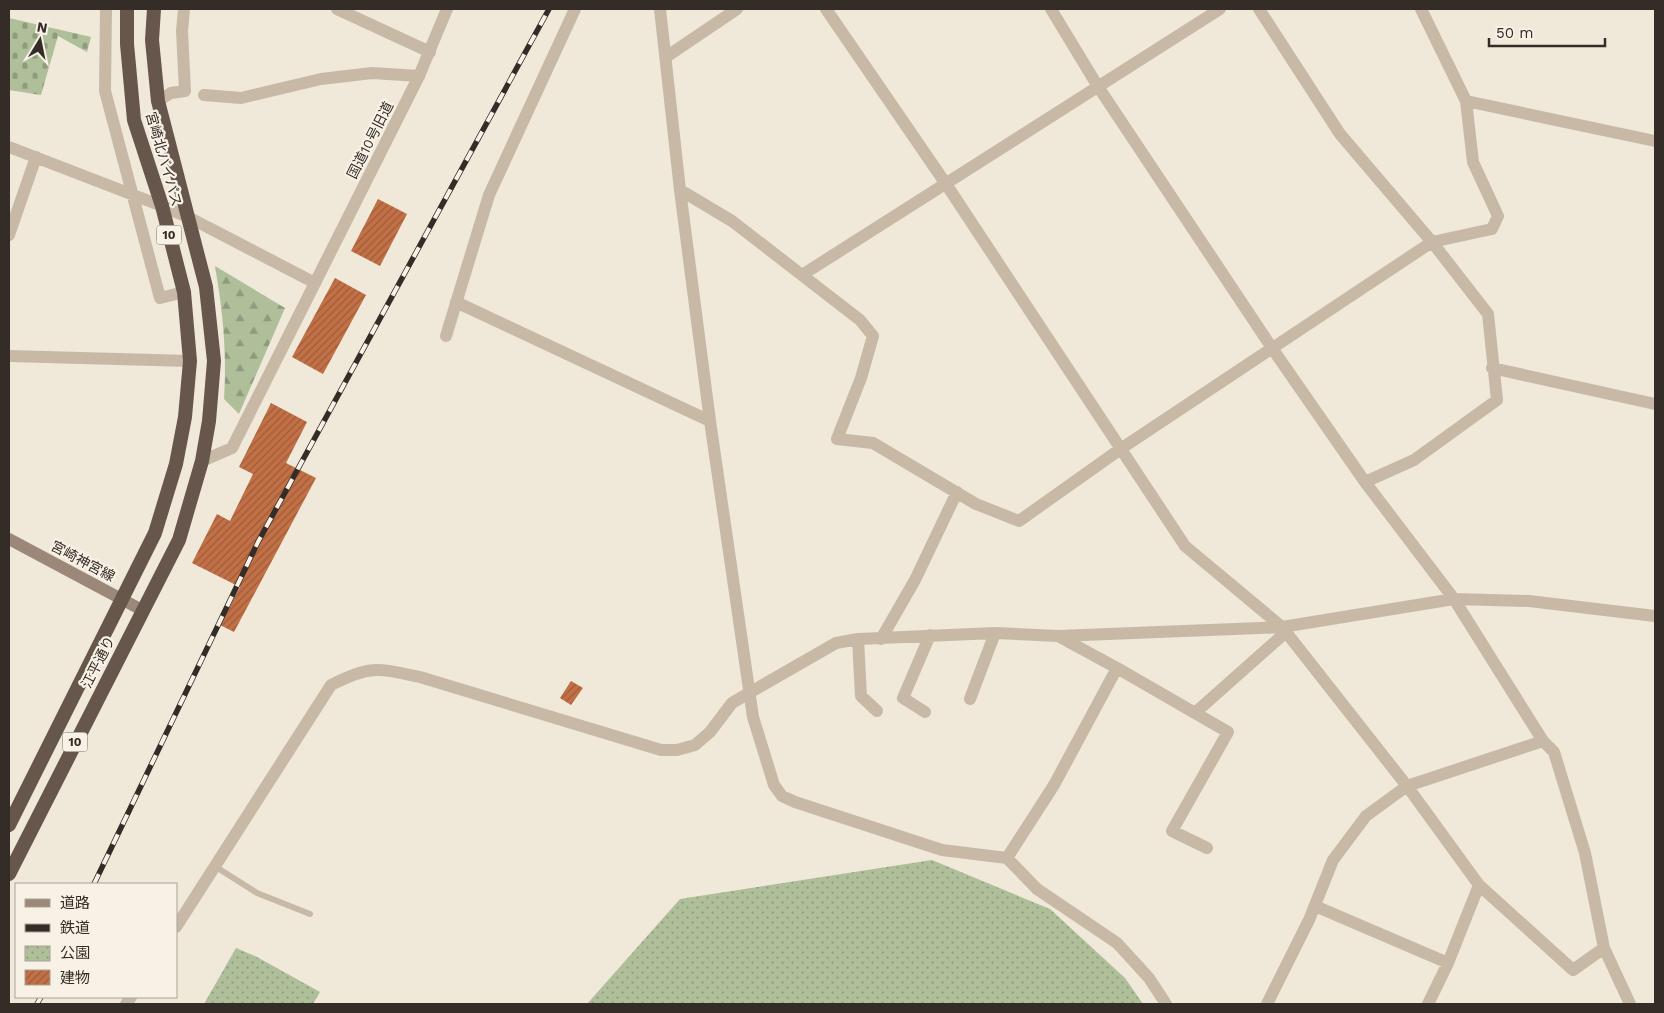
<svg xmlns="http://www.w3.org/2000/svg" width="1664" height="1013" font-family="'Work Sans','Noto Sans JP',sans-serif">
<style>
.forest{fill:url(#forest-firs)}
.cemetery{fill:url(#cemetery-stones)}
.park{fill:url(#park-dots)}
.building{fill:url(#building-hatch)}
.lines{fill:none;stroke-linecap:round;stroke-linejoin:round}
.service{stroke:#c8b9a6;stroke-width:6}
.minor{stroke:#c8b9a6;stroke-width:12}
.tertiary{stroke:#c8b9a6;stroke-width:12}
.secondary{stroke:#9b8878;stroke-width:12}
.trunk{stroke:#66564b;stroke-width:14}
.rail-casing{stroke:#342c27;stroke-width:5.5}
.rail{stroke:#f8f1e5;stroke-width:4;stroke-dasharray:11;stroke-linecap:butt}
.labels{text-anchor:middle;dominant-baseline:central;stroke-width:4.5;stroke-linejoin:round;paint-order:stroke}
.shield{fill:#f8f1e5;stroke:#6f6760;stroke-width:1}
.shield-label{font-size:12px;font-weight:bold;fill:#342c27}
.street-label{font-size:14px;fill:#342c27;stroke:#f8f1e5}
</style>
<defs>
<pattern id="forest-firs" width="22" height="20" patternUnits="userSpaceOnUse" patternTransform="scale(1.25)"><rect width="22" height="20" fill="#afbf9a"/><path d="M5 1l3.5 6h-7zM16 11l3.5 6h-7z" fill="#8f9b7e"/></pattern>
<pattern id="cemetery-stones" width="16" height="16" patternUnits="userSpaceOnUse" patternTransform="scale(1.25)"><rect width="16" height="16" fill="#afbf9a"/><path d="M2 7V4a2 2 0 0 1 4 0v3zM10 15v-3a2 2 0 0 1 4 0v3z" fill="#8f9b7e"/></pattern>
<pattern id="park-dots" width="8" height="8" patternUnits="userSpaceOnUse" patternTransform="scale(1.25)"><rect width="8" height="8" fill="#afbf9a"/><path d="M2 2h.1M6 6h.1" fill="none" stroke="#8f9b7e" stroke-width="1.8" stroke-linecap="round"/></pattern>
<pattern id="building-hatch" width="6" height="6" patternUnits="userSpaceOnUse" patternTransform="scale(1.25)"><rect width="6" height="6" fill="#c27046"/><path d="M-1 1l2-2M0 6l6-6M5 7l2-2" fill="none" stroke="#9e5c3a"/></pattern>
</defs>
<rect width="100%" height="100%" fill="#f0e8d9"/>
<!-- forest -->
<path class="forest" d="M 215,266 L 285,308 L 239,414 L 224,399 C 227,351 223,313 215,266 Z"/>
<!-- cemetery -->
<path class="cemetery" d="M 9,18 L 91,37 L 87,52 L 58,36 L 41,95 L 9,90 Z"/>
<!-- park -->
<path class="park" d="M 932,860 L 1050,909 L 1125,978 L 1143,1004 L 587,1004 L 680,899 Z
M 236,948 L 257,957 L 320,992 L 313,1004 L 204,1004 Z"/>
<!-- building -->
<path class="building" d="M 378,199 L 407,214 L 380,266 L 351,251 Z
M 335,278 L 366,295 L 323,374 L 292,357 Z
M 271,403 L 307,422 L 286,463 L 316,478 L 234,632 L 220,625 L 240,587 L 192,563 L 217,514 L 230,521 L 253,474 L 239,467 Z
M 571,681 L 583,688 L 571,705 L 560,698 Z"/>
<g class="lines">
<!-- service -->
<path class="service" d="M 216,867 L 257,893 L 310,914"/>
<!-- minor -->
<path class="minor" d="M 106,9 L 105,91 L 160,298 L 184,292
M 337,9 L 430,52
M 660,9 L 680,190 L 710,421 L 753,717 L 774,785 L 782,796 L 795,802 L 942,850 L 1007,858 L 1037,889 L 1117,943 L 1149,978 L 1166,1004
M 826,9 L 946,184 L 1185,546 L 1282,627 L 1407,786 L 1479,885 L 1573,970 L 1604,948
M 1051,9 L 1097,85 L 1272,348 L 1365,482 L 1454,599 L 1543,741 L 1554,752 L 1585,853 L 1604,948 L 1630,1004
M 1259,9 L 1340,134 L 1432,242 L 1488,314 L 1497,400 L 1414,460 L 1365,482
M 666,57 L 737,9
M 204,95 L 241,98 L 321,79 L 372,73 L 419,76
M 158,101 L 171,93 L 185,91 L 182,31 L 184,9
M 1466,101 L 1655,141
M 9,147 L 162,206
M 680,190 L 732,221 L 860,320 L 873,336 L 861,378 L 837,439 L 873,443 L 976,504 L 1019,521 L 1122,448 L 1432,242 L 1492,229 L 1498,216 L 1473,162 L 1466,101 L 1421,9
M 9,235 L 36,157
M 802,275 L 1220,9
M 456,302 L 710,421
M 446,336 L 489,195 L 575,9
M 9,356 L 190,361
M 1492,368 L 1655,404
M 202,461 L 232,448 L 315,283
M 858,639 L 861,696 L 877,711
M 881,639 L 915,580 L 957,492
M 1117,668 L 1228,732 L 1172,831 L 1207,848
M 749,693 L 836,643 L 858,639 L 995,633 L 1058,636 L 1282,627 L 1454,599 L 1529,601 L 1655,616
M 970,699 L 995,633
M 925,712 L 903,698 L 930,635
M 1196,712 L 1286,632
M 1007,858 L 1054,785 L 1117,668 L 1058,636
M 1315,906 L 1448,963
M 1267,1004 L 1309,920 L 1333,860 L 1366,816 L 1407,786 L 1543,741
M 1428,1004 L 1448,963 L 1479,885"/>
<!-- tertiary -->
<path class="tertiary" d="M 162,206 L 190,218 L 315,283 L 419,76 L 447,9
M 176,927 L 331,685 C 371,665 377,668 420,677 L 661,750 L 677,750 L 695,745 L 710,732 L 732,703 L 749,693
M 126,1004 L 131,997"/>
<!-- secondary -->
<path class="secondary" d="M 9,539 L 142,610"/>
<!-- trunk -->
<path class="trunk" d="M 9,825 L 155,533 L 176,464 L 185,417 L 190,361 L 184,292 L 162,206 L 134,120 L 127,44 L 127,9
M 9,874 L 179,540 L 202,461 L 209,421 L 214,361 L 206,287 L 158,101 L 152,40 L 154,9"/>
<defs>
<path id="rail" d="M 94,884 L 258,542 L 549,9
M 37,1004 L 41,997"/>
</defs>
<!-- rail casing -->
<use href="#rail" class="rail-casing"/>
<!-- rail -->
<use href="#rail" class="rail"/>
</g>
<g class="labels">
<!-- shield labels -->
<g class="shield">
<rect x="156.5" y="225.5" width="25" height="19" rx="4"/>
<rect x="62.5" y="732.5" width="25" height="19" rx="4"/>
</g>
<g class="shield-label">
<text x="169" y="235">10</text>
<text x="75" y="742">10</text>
</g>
<!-- street labels -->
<g class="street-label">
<text transform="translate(370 140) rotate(-63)">国道10号旧道</text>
<text transform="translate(164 159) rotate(74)">宮崎北バイパス</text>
<text transform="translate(83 561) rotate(28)">宮崎神宮線</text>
<text transform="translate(98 662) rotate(-63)">江平通り</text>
</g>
</g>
<!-- border -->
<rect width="1664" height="1013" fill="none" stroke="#342c27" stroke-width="20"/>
<!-- legend -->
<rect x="15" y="883" width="162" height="115" fill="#f8f1e5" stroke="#aaa299"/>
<rect x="25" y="899" width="25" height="8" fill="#9b8878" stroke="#aaa299"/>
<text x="60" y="908" font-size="15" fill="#342c27">道路</text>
<rect x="25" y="924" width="25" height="8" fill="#342c27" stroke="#aaa299"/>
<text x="60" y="933" font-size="15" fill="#342c27">鉄道</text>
<rect x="25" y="946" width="25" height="15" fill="url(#park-dots)" stroke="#aaa299"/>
<text x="60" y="958" font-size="15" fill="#342c27">公園</text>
<rect x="25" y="970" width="25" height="15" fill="url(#building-hatch)" stroke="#aaa299"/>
<text x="60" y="983" font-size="15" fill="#342c27">建物</text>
<!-- north arrow -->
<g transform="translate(40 40) rotate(10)" stroke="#f8f1e5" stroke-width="4" paint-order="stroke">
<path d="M0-4L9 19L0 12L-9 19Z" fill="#342c27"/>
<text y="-8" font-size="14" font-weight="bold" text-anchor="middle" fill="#342c27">N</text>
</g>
<!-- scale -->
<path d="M1489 38v8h116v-8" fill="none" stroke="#342c27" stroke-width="2.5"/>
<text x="1496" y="38" font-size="15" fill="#342c27" stroke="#f8f1e5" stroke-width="4" paint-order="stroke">50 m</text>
</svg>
